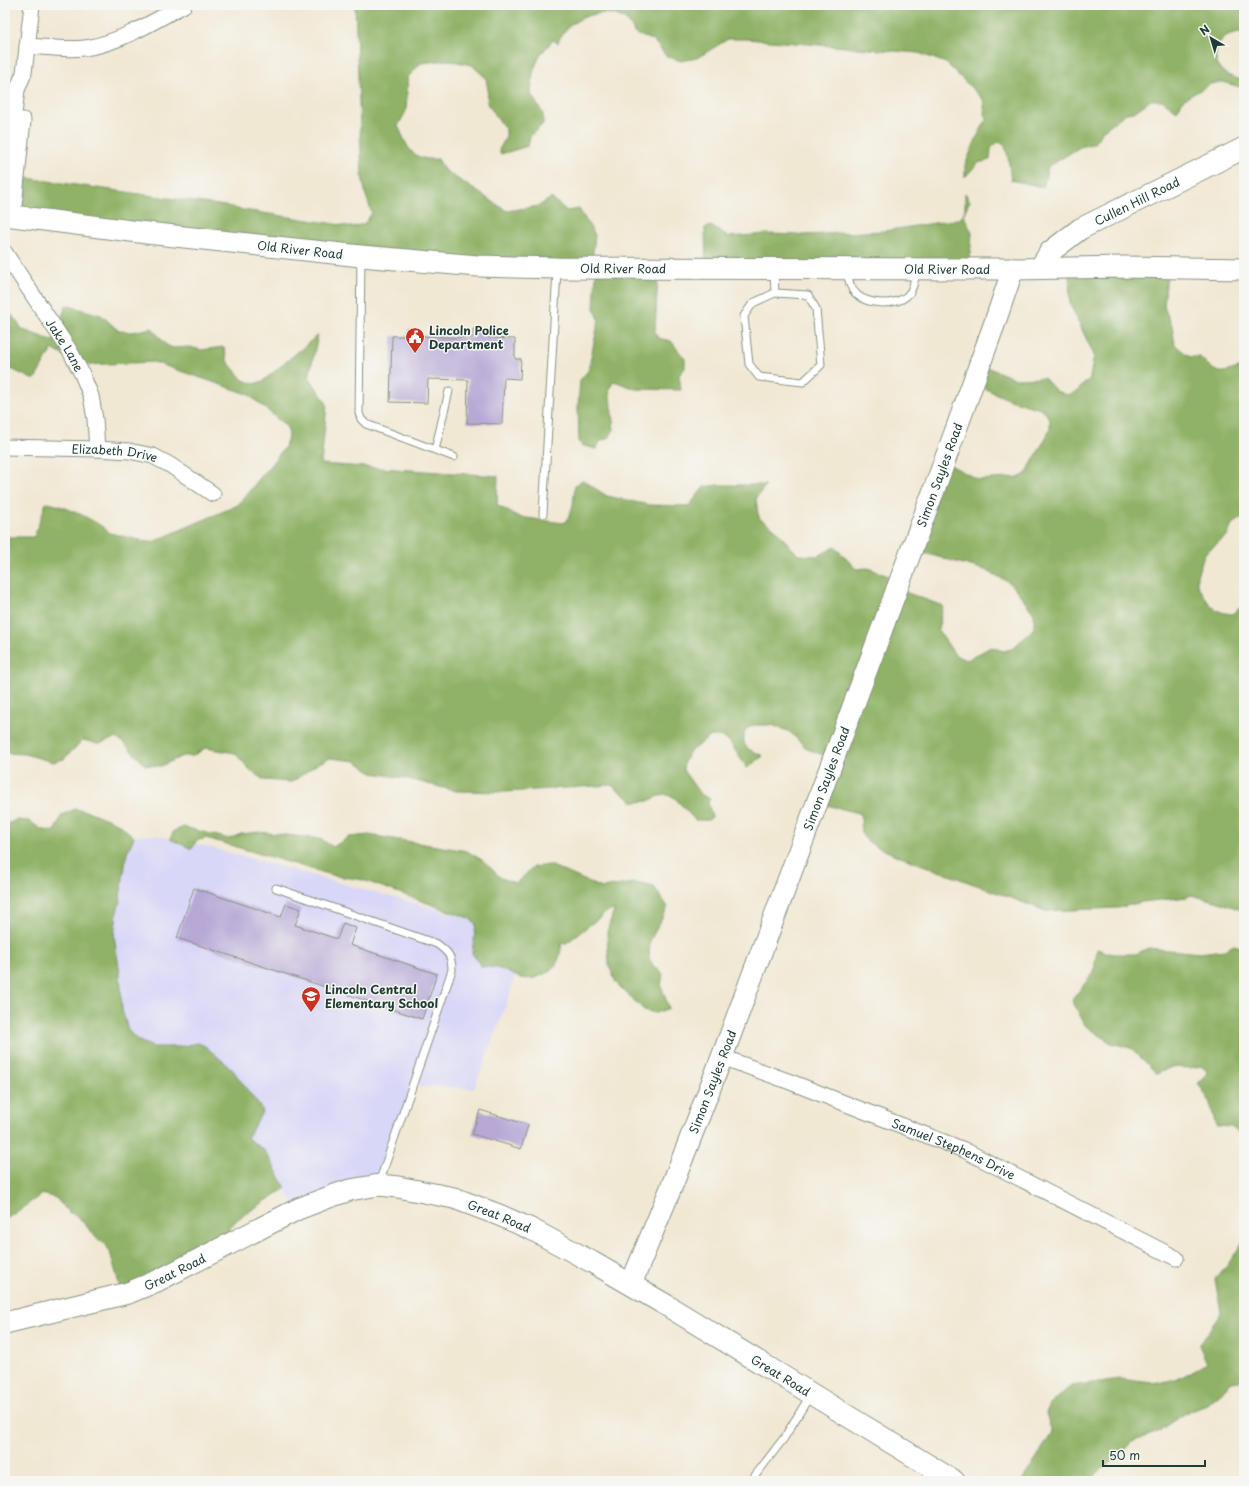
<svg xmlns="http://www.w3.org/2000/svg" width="1249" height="1486" font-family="'Playpen Sans',sans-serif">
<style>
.built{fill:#d9d7f7}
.forest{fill:#90b266;stroke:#58784d}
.building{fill:#b7a8d6}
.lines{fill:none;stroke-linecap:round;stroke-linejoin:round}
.lane-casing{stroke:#889284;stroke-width:9}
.street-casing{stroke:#889284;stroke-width:17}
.secondary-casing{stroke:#889284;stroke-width:23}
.lane{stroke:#fff;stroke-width:7}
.street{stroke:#fff;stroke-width:15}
.secondary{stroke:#fff;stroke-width:21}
.labels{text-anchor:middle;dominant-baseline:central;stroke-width:3;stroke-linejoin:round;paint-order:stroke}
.street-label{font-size:12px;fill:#1f3d34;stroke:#f6f6f2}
.poi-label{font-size:12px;font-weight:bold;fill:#1f3d34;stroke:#f6f6f2;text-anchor:start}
</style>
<rect width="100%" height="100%" fill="#f6f6f2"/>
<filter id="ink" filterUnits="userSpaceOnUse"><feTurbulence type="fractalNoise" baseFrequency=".025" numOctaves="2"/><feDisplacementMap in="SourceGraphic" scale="8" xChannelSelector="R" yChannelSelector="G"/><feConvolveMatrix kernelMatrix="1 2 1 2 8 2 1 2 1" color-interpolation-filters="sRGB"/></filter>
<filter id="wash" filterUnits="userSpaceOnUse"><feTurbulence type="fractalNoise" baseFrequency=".012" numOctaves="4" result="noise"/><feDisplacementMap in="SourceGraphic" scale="16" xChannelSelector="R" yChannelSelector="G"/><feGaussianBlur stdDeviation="0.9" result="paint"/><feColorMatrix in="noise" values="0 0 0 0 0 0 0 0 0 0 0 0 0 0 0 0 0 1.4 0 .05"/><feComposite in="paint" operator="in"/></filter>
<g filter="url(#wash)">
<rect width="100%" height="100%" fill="#f1e8d3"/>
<!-- built -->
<path class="built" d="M 155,835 L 205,846 L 527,934 L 509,997 L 474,1089 L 435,1086 L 412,1088 L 379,1185 L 298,1209 L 203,1072 L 147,1050 L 124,1025 L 107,967 L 125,836 Z"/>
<!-- forest -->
<path class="forest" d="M 355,5 L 1244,5 L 1244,32 C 1238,32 1231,33 1226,36 C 1217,42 1212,57 1219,67 C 1224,75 1234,78 1243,80 L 1243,88 L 1223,82 L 1210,84 L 1183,100 L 1177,111 L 1162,100 L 1151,100 L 1134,112 L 1126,113 L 1102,131 L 1095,143 L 1080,147 L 1048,167 L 1043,187 L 1011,180 C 1009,168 1009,154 1004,144 L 998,142 L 991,148 L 990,160 L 978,163 L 965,177 L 965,165 L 977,137 L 986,120 L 983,99 L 946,63 L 919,53 L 746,39 L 728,39 L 697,58 L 681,61 L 666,56 L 654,41 L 634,33 C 625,0 567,12 558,43 L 553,40 L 540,55 L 533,72 L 531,94 L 543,114 L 543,124 L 530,136 L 528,146 L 501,154 L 499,150 L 506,137 L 506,130 L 487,103 L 488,90 L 486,78 L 472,65 L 448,60 L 421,63 L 408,77 L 406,111 L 398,126 C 408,147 410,161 438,159 L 444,170 L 507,211 L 539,206 L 551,198 L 567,211 L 579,209 L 595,235 L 591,270 L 5,218 L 5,175 L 232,207 L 237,209 L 354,227 L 365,223 L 372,213 L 366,196 L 362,176 Z
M 965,193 L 970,201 L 963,214 L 972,233 L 969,267 L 706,268 L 705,228 L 711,226 L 728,237 L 766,234 L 803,235 L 884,231 L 960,219 L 965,211 Z
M 658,272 L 655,332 L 658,338 L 671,341 L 685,359 L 685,368 L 679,375 L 681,390 L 636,389 L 614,381 L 609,389 L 614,430 L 607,439 L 601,440 L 596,449 L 581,445 L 579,441 L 578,406 L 580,380 L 588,371 L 599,319 L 594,308 L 596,273 Z
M 1069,272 L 1167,272 L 1164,307 L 1172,326 L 1175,345 L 1190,357 L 1200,357 C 1219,377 1219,374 1244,366 L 1244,516 L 1232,524 L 1228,535 L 1205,553 L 1197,575 L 1197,585 C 1208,601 1210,612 1232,614 L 1244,605 L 1244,911 L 1219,902 L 1191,895 L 1187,897 L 1142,902 L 1118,908 L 1046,911 L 893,854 C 883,849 865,844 861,832 C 859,825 864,822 859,813 L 826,805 L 837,760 L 807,749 L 790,732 L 772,725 L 753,725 L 745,730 C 741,749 747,748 763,756 L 747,768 L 729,741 L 720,736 L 711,736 L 689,752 L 684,762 L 683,770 L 700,794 L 710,799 L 708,802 L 712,817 L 708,820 L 695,820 L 674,797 L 664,794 L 648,801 L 634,802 L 611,785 L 505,792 L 456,791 L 404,778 L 372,773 L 356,761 L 330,758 L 317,764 L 292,782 L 264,780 L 252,772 L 235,753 L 205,748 L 193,756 L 182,756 L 161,766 L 145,765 L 125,744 L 116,738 L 98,744 L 83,740 L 64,759 L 53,762 L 25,754 L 5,753 L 5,537 L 34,537 L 46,503 C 65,505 97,521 110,533 L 148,542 L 155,541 L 238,505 L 285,447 L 289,434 L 286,426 L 248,394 L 154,362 L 81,365 L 52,349 L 35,379 L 32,379 L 5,366 L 5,315 L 11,314 L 23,330 L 54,341 L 66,305 L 101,315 L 119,331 L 132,332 L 152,328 L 166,345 L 173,348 L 190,347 L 201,350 L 224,347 L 227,361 L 243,380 L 254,384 L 263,381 L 318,335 L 309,377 L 327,404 L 321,464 L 498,476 L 497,505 L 519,517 L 563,523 L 567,521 L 573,506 L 575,486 L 582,480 L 607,496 L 649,505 L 689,506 L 704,487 L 718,485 L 766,485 L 756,498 L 758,514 L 760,519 L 774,528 L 798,555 L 818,556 L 835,547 L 856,569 L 868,568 L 901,581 L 902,591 L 943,606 L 938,630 L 955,655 L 967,660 L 991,647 L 1003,651 L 1012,649 L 1034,628 L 1034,614 L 1018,592 L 1007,581 L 985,570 L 917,551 L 948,464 L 979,480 L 1020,477 L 1026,474 L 1050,430 L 1050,420 L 1044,410 L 1010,400 L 979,386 L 984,366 L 1016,379 L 1044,378 L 1056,391 L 1067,395 L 1076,392 L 1090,378 L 1094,355 L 1070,304 Z
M 75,809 L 90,812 L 119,824 L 134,837 L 127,853 L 120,896 L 121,902 L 118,907 L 114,936 L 120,973 L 122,1010 L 128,1030 L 137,1040 L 153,1047 L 178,1047 L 198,1043 L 205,1046 L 232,1069 L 263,1111 L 247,1138 L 265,1151 L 286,1188 L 239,1218 L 229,1228 L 230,1232 L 236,1242 L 122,1294 L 110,1252 L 105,1243 L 98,1240 L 78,1216 L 68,1212 L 56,1198 L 42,1194 L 5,1220 L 5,825 L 16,820 L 29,821 L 41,829 L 54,832 L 62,815 Z
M 184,827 L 229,839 L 241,834 L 259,832 L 314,838 L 322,840 L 333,847 L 349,837 L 369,835 L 467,851 L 482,860 L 501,878 L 516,883 L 534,867 L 550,865 L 602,888 L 635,883 L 654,887 L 668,907 L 650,941 L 649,958 L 654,967 L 656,967 L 663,974 L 661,986 L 669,1008 L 656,1013 L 644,1010 L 616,983 L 609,965 L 607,932 L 614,910 L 608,911 L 565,944 L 562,943 C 559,959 559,966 544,974 C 523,985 516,974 497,968 C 492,967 486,967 481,966 L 472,953 L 476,924 L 469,918 L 363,880 L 332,875 L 206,838 L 196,841 L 192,849 L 170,839 L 174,831 Z
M 1234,945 L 1244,948 L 1244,1136 L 1231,1127 L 1216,1126 L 1209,1100 L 1198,1083 L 1204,1079 L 1207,1071 L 1201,1066 L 1189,1068 L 1171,1067 L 1157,1074 L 1131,1048 L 1111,1043 L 1085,1025 L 1072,1000 L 1094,972 L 1097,949 L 1112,954 L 1136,954 L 1148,948 L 1200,953 L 1225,950 Z
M 1244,1240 L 1244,1380 L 1232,1382 L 1207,1404 L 1190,1410 L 1158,1432 L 1132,1442 L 1117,1457 L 1097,1473 L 1092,1481 L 1022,1481 L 1052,1433 L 1046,1413 L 1050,1404 L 1071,1386 L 1120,1379 L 1151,1383 L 1176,1380 L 1207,1363 L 1199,1345 L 1221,1313 L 1215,1279 L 1227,1266 Z"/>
<g id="blocks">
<!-- building -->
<path class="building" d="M 408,329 L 420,330 L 420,336 L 473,338 L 473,329 L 489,330 L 489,338 L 515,339 L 515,359 L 521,359 L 520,379 L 504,378 L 502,424 L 467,423 L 468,380 L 428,379 L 427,403 L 390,402 L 392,336 L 408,336 Z
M 194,888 L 281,917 L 286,904 L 301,909 L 295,925 L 337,939 L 343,923 L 356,928 L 350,945 L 437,974 L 422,1019 L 177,938 Z
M 480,1110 L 528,1125 L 521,1149 L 472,1134 Z"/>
</g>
</g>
<g filter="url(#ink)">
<use href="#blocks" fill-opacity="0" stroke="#889284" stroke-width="1"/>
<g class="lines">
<defs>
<path id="lane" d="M 361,258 L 359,413 L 361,419 L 366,424 L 454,457
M 774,271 L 775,293 L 753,303 L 744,316 L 749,364 L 759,377 L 803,382 L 821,365 L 816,309 L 808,295 L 775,293
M 848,271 C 848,293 861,302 882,303 C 904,303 915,295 915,271
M 435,450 L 449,391
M 543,514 L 557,271
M 276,888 L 437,944 C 448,952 452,956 452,970 L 379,1183
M 751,1481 L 784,1438 L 811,1394"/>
<g id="street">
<path d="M 27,46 C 48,47 71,51 91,47 C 125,40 154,21 184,5"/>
<path d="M 5,186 L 17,90 L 24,73 L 32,5"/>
<path d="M 13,216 L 23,120"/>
<path id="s1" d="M 5,253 L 70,351 L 82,374 L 91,396 L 95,419 L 97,449"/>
<path id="s2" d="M 5,447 L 97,449 L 129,451 L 153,456 L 170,465 L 213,494"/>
<path id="s3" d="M 722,1057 L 793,1083 L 964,1150 L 1176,1258"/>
</g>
<g id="secondary">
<path id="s4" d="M 5,215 L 147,233 L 361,256 L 478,266 L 557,268 L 1013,269 L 1125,267 L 1244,269"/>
<path id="s5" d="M 1040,268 L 1050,252 L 1080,229 L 1244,148"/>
<path id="s6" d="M 631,1284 L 671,1188 L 722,1057 L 938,479 L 994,325 L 1013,269"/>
<path id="s7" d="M 5,1323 L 128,1293 L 157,1281 L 298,1209 L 332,1196 L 350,1190 L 379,1185 L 398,1187 L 454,1198 L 499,1215 L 531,1229 L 592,1262 L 666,1305 L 954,1481"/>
</g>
</defs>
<!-- lane casing -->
<use href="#lane" class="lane-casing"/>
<!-- street casing -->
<use href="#street" class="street-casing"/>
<!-- secondary casing -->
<use href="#secondary" class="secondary-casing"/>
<!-- lane -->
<use href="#lane" class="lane"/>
<!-- street -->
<use href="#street" class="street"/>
<!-- secondary -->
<use href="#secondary" class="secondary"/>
</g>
</g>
<!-- icons -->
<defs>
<symbol id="civic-pin" viewBox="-11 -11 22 30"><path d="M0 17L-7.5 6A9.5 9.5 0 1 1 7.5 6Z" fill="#c8321e" stroke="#f6f6f2"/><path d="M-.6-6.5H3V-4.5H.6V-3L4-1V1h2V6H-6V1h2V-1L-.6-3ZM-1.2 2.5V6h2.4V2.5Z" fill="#fff"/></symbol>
<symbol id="school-pin" viewBox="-11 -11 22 30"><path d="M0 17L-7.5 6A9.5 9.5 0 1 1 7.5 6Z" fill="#c8321e" stroke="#f6f6f2"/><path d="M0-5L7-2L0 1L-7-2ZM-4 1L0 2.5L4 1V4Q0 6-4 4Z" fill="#fff"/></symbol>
</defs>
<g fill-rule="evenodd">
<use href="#civic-pin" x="404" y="326" width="22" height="30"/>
<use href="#school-pin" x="300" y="985" width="22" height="30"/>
</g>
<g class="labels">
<!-- street labels -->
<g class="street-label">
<text stroke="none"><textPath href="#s5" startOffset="120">Cullen Hill Road</textPath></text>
<text stroke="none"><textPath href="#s4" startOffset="297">Old River Road</textPath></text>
<text stroke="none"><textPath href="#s4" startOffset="621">Old River Road</textPath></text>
<text stroke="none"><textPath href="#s4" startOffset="945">Old River Road</textPath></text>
<text stroke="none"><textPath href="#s1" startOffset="110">Jake Lane</textPath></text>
<text stroke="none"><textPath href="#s2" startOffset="110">Elizabeth Drive</textPath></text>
<text stroke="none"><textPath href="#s6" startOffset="866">Simon Sayles Road</textPath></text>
<text stroke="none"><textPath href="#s6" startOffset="542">Simon Sayles Road</textPath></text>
<text stroke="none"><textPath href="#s6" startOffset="218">Simon Sayles Road</textPath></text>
<text stroke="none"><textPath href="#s3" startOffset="249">Samuel Stephens Drive</textPath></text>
<text stroke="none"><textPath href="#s7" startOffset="526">Great Road</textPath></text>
<text stroke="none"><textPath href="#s7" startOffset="178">Great Road</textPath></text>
<text stroke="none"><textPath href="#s7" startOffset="850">Great Road</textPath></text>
</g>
<!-- poi labels -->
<g class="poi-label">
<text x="429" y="330">Lincoln Police<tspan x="429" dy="14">Department</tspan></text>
<text x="325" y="989">Lincoln Central<tspan x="325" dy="14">Elementary School</tspan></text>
</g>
</g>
<!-- margin -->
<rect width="1249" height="1486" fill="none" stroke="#f6f6f2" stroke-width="20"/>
<!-- north arrow -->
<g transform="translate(1211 38) rotate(322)" stroke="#f6f6f2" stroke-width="3" paint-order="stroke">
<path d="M0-3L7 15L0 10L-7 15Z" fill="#1f3d34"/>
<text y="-6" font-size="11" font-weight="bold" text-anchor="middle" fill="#1f3d34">N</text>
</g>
<!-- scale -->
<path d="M1103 1460v6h102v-6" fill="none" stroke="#1f3d34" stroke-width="2"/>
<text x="1109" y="1460" font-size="12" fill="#1f3d34" stroke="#f6f6f2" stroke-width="3" paint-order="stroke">50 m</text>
</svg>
